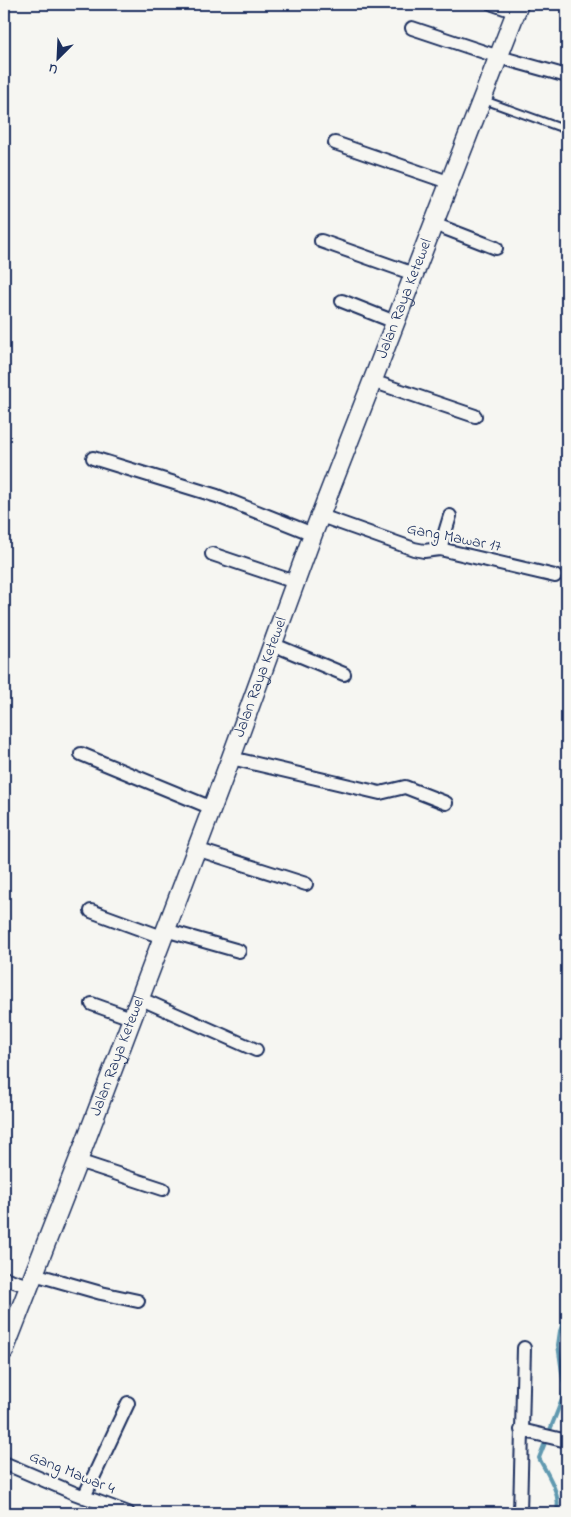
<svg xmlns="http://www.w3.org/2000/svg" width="571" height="1517" font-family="'Indie Flower',sans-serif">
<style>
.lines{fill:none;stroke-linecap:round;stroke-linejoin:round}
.stream{stroke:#6099b0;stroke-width:4}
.lane-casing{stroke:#1b2f5e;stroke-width:10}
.street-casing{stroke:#1b2f5e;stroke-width:16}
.secondary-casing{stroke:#1b2f5e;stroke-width:21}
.lane{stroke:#f6f6f2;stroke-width:6}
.street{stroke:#f6f6f2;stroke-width:12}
.secondary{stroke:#f6f6f2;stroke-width:18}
.labels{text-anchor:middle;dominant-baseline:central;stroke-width:4;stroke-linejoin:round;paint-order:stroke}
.street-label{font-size:16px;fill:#1b2f5e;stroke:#f6f6f2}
</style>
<rect width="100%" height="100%" fill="#f6f6f2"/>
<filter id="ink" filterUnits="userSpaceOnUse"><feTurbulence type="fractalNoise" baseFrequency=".02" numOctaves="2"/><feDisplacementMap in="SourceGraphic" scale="10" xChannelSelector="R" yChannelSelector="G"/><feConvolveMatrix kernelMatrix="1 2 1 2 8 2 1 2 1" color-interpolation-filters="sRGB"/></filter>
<g filter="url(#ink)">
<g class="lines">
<!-- stream -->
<path class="stream" d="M 556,1513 C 563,1496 547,1474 539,1458 L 563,1397 L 564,1386 L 558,1345 L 560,1331 L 567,1313"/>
<defs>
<path id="lane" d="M 484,100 L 567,130"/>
<path id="street" d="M 493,4 L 516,12
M 412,28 L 499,57 L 567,76
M 335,143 L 451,183
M 434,224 L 496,248
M 321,241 L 414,274
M 342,301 L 395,322
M 372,381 L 475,416
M 93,458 L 217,496 L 313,534
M 321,516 L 414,549 L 424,551 L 440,549 L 555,576
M 440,549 L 450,516
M 212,554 L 295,582
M 272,644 L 344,674
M 81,754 L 212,808
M 231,758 L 380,793 L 405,787 L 446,803
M 196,849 L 306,884
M 91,911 L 162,937
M 165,930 L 239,951
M 139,998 L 256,1050
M 92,1004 L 131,1018
M 78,1161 L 163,1189
M 34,1274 L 101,1293 L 138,1301
M 4,1278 L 29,1286
M 521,1430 L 567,1441
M 4,1463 L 74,1493 L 128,1513
M 84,1497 L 128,1403
M 520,1513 L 524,1348"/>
<g id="secondary">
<path id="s1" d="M 4,1351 L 78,1161 L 231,758 L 313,534 L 519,4"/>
</g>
</defs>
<!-- lane casing -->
<use href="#lane" class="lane-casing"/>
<!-- street casing -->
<use href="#street" class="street-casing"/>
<!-- secondary casing -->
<use href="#secondary" class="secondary-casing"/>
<!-- lane -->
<use href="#lane" class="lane"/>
<!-- street -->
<use href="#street" class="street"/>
<!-- secondary -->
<use href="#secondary" class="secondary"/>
</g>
</g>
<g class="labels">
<!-- street labels -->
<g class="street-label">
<text stroke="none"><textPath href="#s1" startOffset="1126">Jalan Raya Ketewel</textPath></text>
<text transform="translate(454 538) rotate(11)">Gang Mawar 17</text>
<text stroke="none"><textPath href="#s1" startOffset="721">Jalan Raya Ketewel</textPath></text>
<text stroke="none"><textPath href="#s1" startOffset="316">Jalan Raya Ketewel</textPath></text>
<text transform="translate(72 1473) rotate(22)">Gang Mawar 4</text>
</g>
</g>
<!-- margin -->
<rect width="571" height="1517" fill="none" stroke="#f6f6f2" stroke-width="20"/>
<rect x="10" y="10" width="551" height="1497" fill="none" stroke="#1b2f5e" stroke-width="2" filter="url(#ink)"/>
<!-- north arrow -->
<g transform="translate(58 58) rotate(204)" stroke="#f6f6f2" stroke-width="4" paint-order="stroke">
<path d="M0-4L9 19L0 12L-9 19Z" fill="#1b2f5e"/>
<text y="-8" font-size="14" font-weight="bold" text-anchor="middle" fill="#1b2f5e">U</text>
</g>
</svg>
